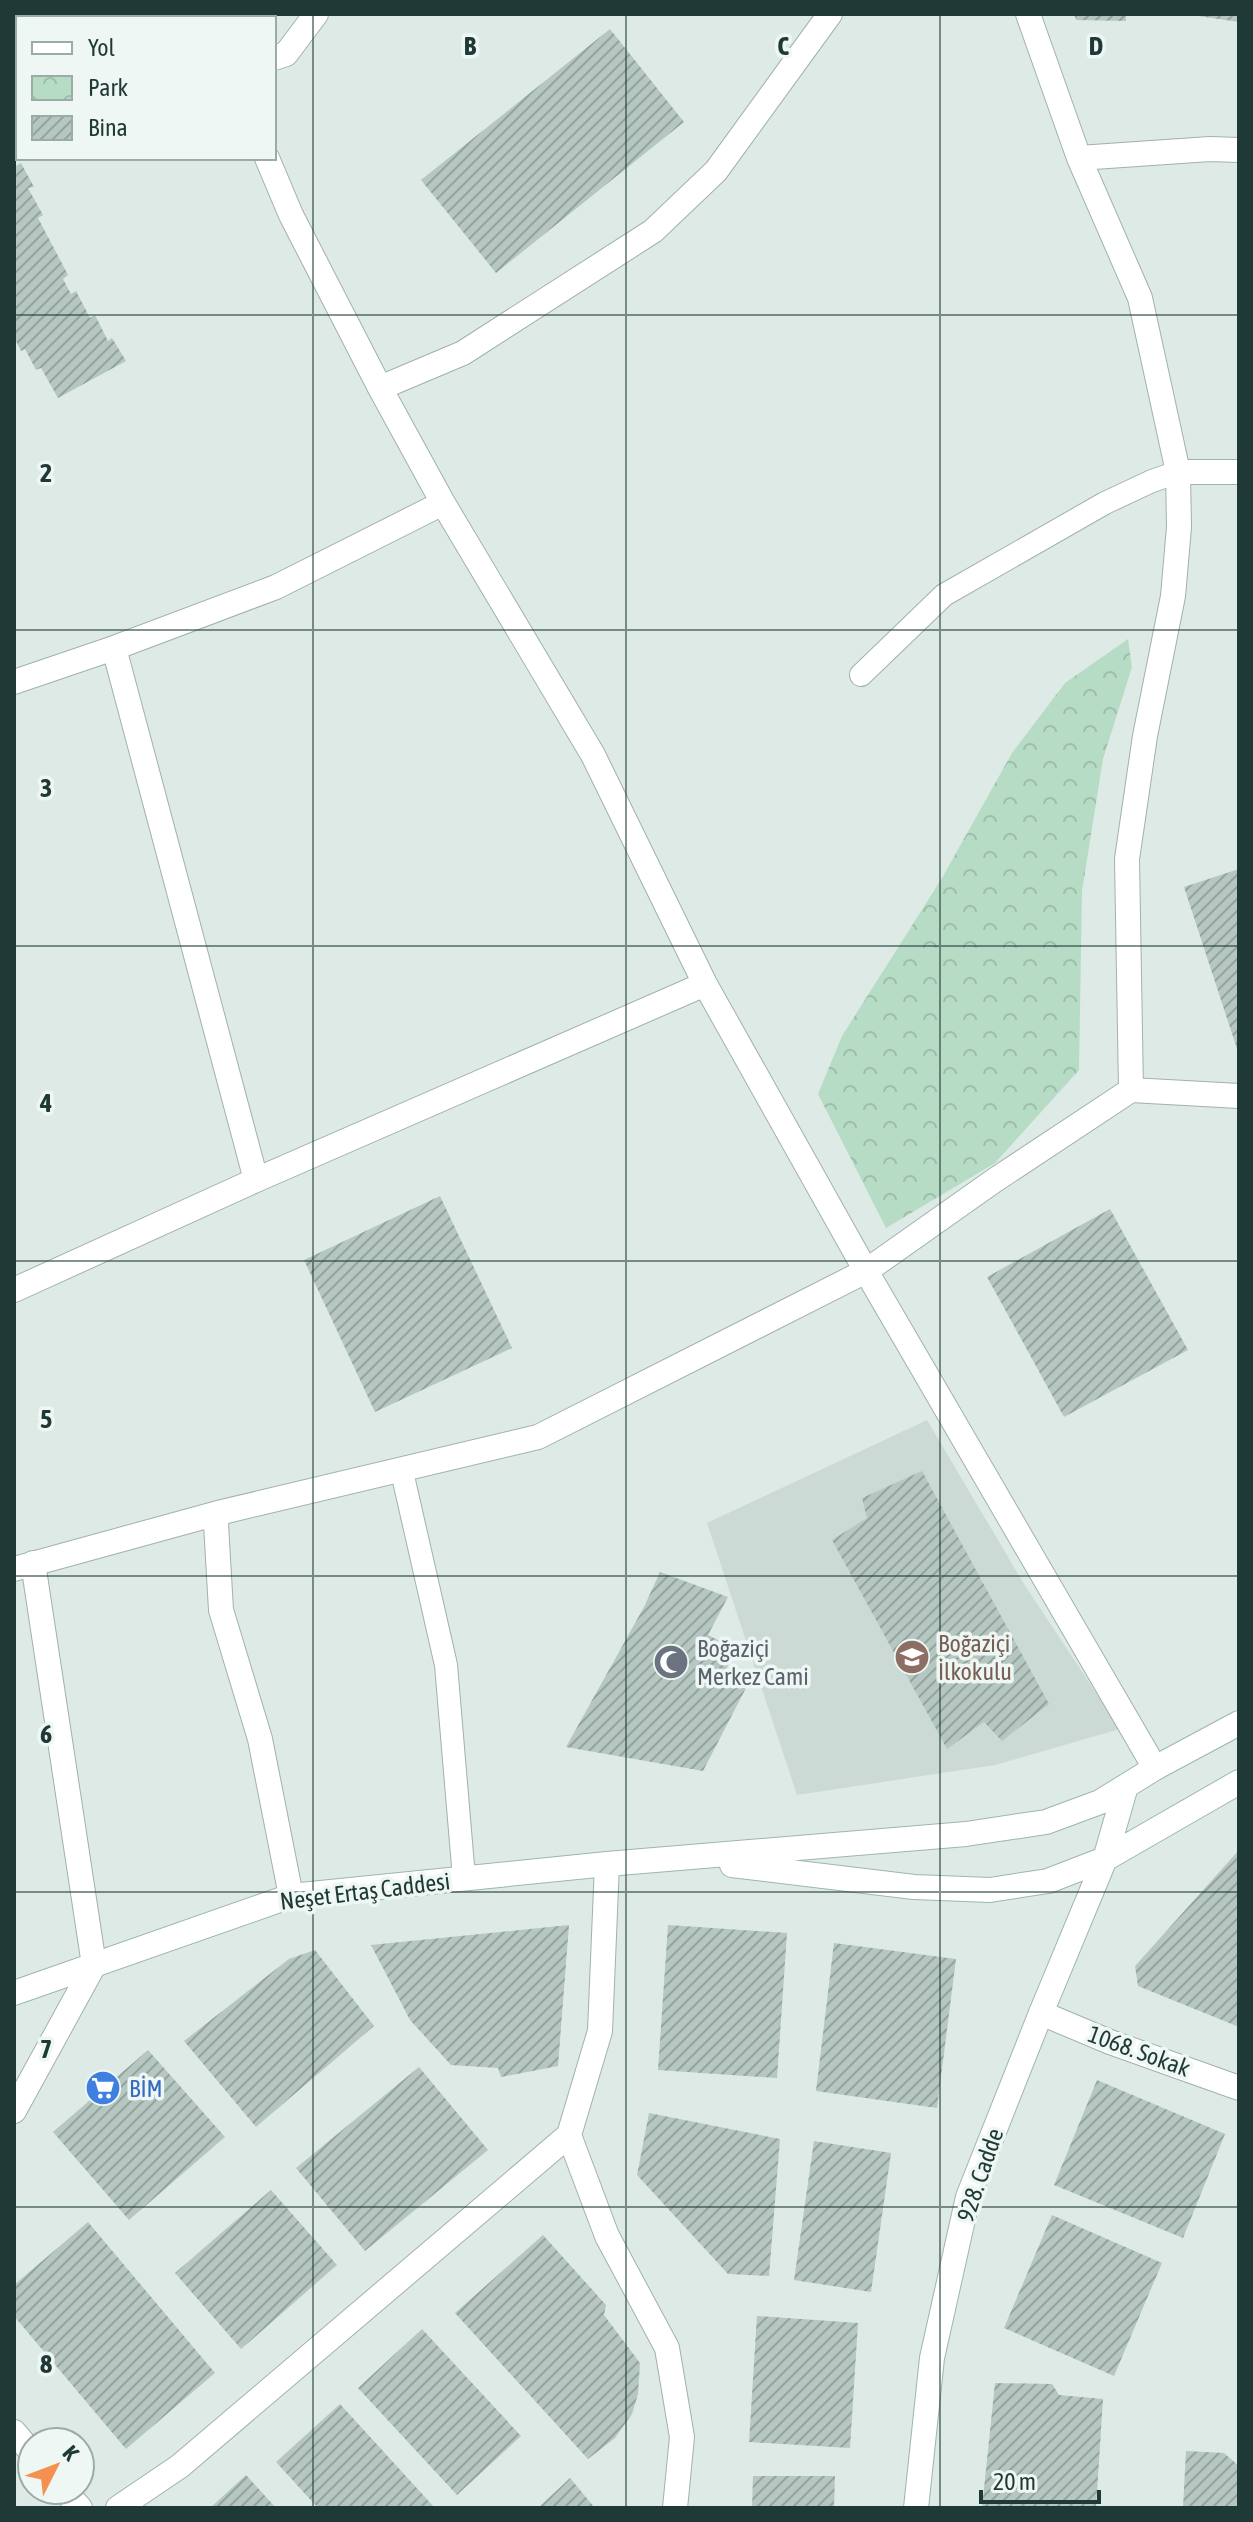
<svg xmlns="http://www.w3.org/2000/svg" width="1253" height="2522" font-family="'Asap Condensed',sans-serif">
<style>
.built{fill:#ccdad5}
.park{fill:url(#park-crowns)}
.building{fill:url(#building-hatch)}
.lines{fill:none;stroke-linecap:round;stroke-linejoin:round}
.lane-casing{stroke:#a1b1ae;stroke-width:24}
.street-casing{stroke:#a1b1ae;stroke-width:26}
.secondary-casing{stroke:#9db6b0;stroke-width:26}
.lane{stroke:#fff;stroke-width:22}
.street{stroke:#fff;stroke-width:24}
.secondary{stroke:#fff;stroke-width:24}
.grid{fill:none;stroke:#1f3936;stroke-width:2;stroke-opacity:0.55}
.labels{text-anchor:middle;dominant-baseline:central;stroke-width:7;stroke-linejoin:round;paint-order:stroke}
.education-label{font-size:24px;fill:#785e54;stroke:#eef7f3;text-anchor:start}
.worship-label{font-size:24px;fill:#5b616d;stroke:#eef7f3;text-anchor:start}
.street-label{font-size:24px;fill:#1f3936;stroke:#eef7f3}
.shop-label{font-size:24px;fill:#366cbe;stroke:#eef7f3;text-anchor:start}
.grid-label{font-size:26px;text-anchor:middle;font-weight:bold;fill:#1f3936;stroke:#eef7f3;stroke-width:7;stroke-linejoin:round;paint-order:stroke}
</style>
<defs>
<pattern id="park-crowns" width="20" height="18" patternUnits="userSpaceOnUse" patternTransform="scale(2)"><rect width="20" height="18" fill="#b6dcc5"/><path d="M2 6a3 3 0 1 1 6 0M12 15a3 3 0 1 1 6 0" fill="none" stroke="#9cbeaa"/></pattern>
<pattern id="building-hatch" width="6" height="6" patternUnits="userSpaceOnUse" patternTransform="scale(2)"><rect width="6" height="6" fill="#b6c7c2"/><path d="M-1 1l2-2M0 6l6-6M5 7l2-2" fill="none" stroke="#93a39e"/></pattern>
</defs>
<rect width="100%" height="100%" fill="#deeae6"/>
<!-- built -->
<path class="built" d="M 927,1420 L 1024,1584 L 1120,1729 L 995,1765 L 797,1795 L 707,1523 Z"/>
<!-- park -->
<path class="park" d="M 1128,639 L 1132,667 L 1103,759 L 1082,891 L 1079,1070 L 995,1163 L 886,1228 L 818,1094 L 842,1036 L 942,878 L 1012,753 L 1065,683 Z"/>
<!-- building -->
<path class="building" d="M 1074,14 L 1126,14 L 1126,21 L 1076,20 Z
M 1198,14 L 1239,14 L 1239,22 L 1198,16 Z
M 610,29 L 684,122 L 496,273 L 421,180 Z
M 21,163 L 34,187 L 28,188 L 43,215 L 38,218 L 68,275 L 63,279 L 71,294 L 76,291 L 90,318 L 95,315 L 108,341 L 112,338 L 126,361 L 58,398 L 41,368 L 36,370 L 25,349 L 21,351 L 14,337 L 14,167 Z
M 1239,869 L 1239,1052 L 1238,1052 L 1184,887 Z
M 440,1196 L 512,1348 L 375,1412 L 304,1260 Z
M 1110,1209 L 1188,1350 L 1064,1417 L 987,1277 Z
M 922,1471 L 1049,1704 L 1002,1741 L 984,1722 L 947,1749 L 832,1540 L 867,1518 L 862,1498 Z
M 660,1572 L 728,1597 L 708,1635 L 735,1649 L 724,1675 L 747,1686 L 703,1771 L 566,1747 L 644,1607 Z
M 1239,1850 L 1239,2027 L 1138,1986 L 1135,1966 Z
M 569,1925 L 558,2066 L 501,2077 L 498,2068 L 451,2065 L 410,2020 L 371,1945 Z
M 668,1925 L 787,1933 L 777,2078 L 658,2070 Z
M 834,1943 L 956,1959 L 937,2108 L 816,2091 Z
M 315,1950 L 374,2026 L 256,2127 L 184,2041 L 289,1959 Z
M 148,2050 L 225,2137 L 129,2220 L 53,2132 Z
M 419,2067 L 488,2150 L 365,2251 L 296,2168 Z
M 1097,2080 L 1225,2134 L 1183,2238 L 1054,2185 Z
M 649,2113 L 780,2139 L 769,2276 L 728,2274 L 637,2175 Z
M 814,2141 L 891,2153 L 871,2292 L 794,2280 Z
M 271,2190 L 337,2265 L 241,2349 L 175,2273 Z
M 1052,2215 L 1162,2263 L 1114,2376 L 1004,2328 Z
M 88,2222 L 215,2373 L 126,2449 L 14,2316 L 14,2285 Z
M 543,2235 L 606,2305 L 604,2315 L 640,2363 L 638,2394 L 632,2414 L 615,2438 L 588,2459 L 455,2313 Z
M 757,2316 L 858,2323 L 850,2448 L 749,2442 Z
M 422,2329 L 521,2436 L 457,2495 L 358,2388 Z
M 995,2383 L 1052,2384 L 1059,2395 L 1103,2399 L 1096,2508 L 982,2508 Z
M 340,2404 L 435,2508 L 318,2508 L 276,2462 Z
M 1186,2451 L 1224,2453 L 1239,2466 L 1239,2508 L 1183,2508 Z
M 246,2475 L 276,2508 L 210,2508 Z
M 753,2476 L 835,2476 L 834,2508 L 752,2508 Z
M 570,2478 L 595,2508 L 538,2508 Z"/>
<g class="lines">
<defs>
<path id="lane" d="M 861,675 L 944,595 L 1105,503 L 1152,481 L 1178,472
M 402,1472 L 446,1665 L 464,1878"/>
<path id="street" d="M 86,14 L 88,18
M 1028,14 L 1079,158 L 1140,298 L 1178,472 L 1179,527 L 1173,596 L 1145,736 L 1127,859 L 1131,1090
M 274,58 L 286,54 L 316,14
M 14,127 L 18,126
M 267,158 L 291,215 L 380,388 L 443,503 L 593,755 L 705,984 L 866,1271 L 1155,1768
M 1079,158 L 1210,149 L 1239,150
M 380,388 L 463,353 L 653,231 L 716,171 L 830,14
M 1178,472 L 1239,472
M 114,648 L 256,1180
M 14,682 L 114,648 L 276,587 L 443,503
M 1131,1090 L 1239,1096
M 14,1290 L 256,1180 L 705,984
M 218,1513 L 216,1524 L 221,1610 L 260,1739 L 291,1896
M 14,1569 L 218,1513 L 538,1437 L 866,1271 L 995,1180 L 1131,1090
M 1041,2013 L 1110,2042 L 1239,2088
M 14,2111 L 94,1965 L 33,1563
M 569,2135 L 607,2236 L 667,2348 L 682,2437 L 675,2508
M 14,2432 L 32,2453
M 64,2490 L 80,2508
M 118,2508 L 180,2466 L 569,2135 L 600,2031 L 607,1864"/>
<path id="secondary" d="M 732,1865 L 914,1887 L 990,1890 L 1048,1881 L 1105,1859 L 1239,1782
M 14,1993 L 291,1896 L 607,1864 L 966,1834 L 1046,1822 L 1100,1802 L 1155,1768 L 1239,1723
M 916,2508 L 932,2358 L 968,2197 L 1041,2013 L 1105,1859 L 1126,1786"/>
</defs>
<!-- lane casing -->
<use href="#lane" class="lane-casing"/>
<!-- street casing -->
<use href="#street" class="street-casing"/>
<!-- secondary casing -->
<use href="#secondary" class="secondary-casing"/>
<!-- lane -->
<use href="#lane" class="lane"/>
<!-- street -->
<use href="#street" class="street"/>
<!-- secondary -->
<use href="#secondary" class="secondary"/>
</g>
<!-- grid -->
<path class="grid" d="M 313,14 L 313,2508M 626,14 L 626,2508M 940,14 L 940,2508M 14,315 L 1239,315M 14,630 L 1239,630M 14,946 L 1239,946M 14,1261 L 1239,1261M 14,1576 L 1239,1576M 14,1892 L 1239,1892M 14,2207 L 1239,2207"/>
<!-- icons -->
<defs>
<symbol id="school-disc" viewBox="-11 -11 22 22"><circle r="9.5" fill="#8d6e63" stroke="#eef7f3"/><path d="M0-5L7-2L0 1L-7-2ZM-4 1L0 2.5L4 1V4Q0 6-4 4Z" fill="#fff"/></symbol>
<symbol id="mosque-disc" viewBox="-11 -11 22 22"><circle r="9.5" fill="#6b7280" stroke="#eef7f3"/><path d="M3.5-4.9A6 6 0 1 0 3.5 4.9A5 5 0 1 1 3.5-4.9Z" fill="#fff"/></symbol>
<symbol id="supermarket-disc" viewBox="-11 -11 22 22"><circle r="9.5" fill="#3f7fe0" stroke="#eef7f3"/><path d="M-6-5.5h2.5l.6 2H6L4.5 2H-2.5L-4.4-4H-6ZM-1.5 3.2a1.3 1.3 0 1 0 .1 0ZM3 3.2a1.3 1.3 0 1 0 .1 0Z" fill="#fff"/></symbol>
</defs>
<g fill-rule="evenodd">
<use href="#school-disc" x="892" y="1637" width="40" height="40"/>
<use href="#mosque-disc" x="651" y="1642" width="40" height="40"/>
<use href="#supermarket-disc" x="83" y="2068" width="40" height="40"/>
</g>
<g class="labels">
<!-- education labels -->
<g class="education-label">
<text x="938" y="1643">Boğaziçi<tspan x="938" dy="28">İlkokulu</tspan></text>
</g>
<!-- worship labels -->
<g class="worship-label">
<text x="697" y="1648">Boğaziçi<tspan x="697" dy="28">Merkez Cami</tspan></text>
</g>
<!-- street labels -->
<g class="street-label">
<text transform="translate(365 1891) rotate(-7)">Neşet Ertaş Caddesi</text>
<text transform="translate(1139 2051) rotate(20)">1068. Sokak</text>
<text transform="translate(980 2175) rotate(-71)">928. Cadde</text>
</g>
<!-- shop labels -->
<g class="shop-label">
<text x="129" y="2088">BİM</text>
</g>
</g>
<g class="grid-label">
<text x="470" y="55">B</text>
<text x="783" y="55">C</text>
<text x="1096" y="55">D</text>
<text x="46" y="482">2</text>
<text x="46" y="797">3</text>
<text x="46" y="1112">4</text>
<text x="46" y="1428">5</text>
<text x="46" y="1743">6</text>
<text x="46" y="2058">7</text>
<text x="46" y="2373">8</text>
</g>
<!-- border -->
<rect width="1253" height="2522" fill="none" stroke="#1f3936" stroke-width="32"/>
<!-- legend -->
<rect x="16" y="16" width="260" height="144" fill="#eef7f3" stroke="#9baba7" stroke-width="2"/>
<rect x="32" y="42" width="40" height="12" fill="#ffffff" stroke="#9baba7" stroke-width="2"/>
<text x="88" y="56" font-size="24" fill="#1f3936">Yol</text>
<rect x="32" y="76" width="40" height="24" fill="url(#park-crowns)" stroke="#9baba7" stroke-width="2"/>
<text x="88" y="96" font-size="24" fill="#1f3936">Park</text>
<rect x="32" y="116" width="40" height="24" fill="url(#building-hatch)" stroke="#9baba7" stroke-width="2"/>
<text x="88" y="136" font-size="24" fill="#1f3936">Bina</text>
<!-- north arrow -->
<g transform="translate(56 2466) rotate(48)"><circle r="38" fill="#eef7f3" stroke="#9baba7" stroke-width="2"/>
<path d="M0-6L14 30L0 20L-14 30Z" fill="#f49151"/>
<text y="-12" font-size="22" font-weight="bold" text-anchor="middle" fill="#1f3936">K</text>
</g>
<!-- scale -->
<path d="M981 2490v12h118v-12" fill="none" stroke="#1f3936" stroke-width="4"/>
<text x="993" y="2490" font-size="24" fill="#1f3936" stroke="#eef7f3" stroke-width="6" paint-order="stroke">20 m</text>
</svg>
